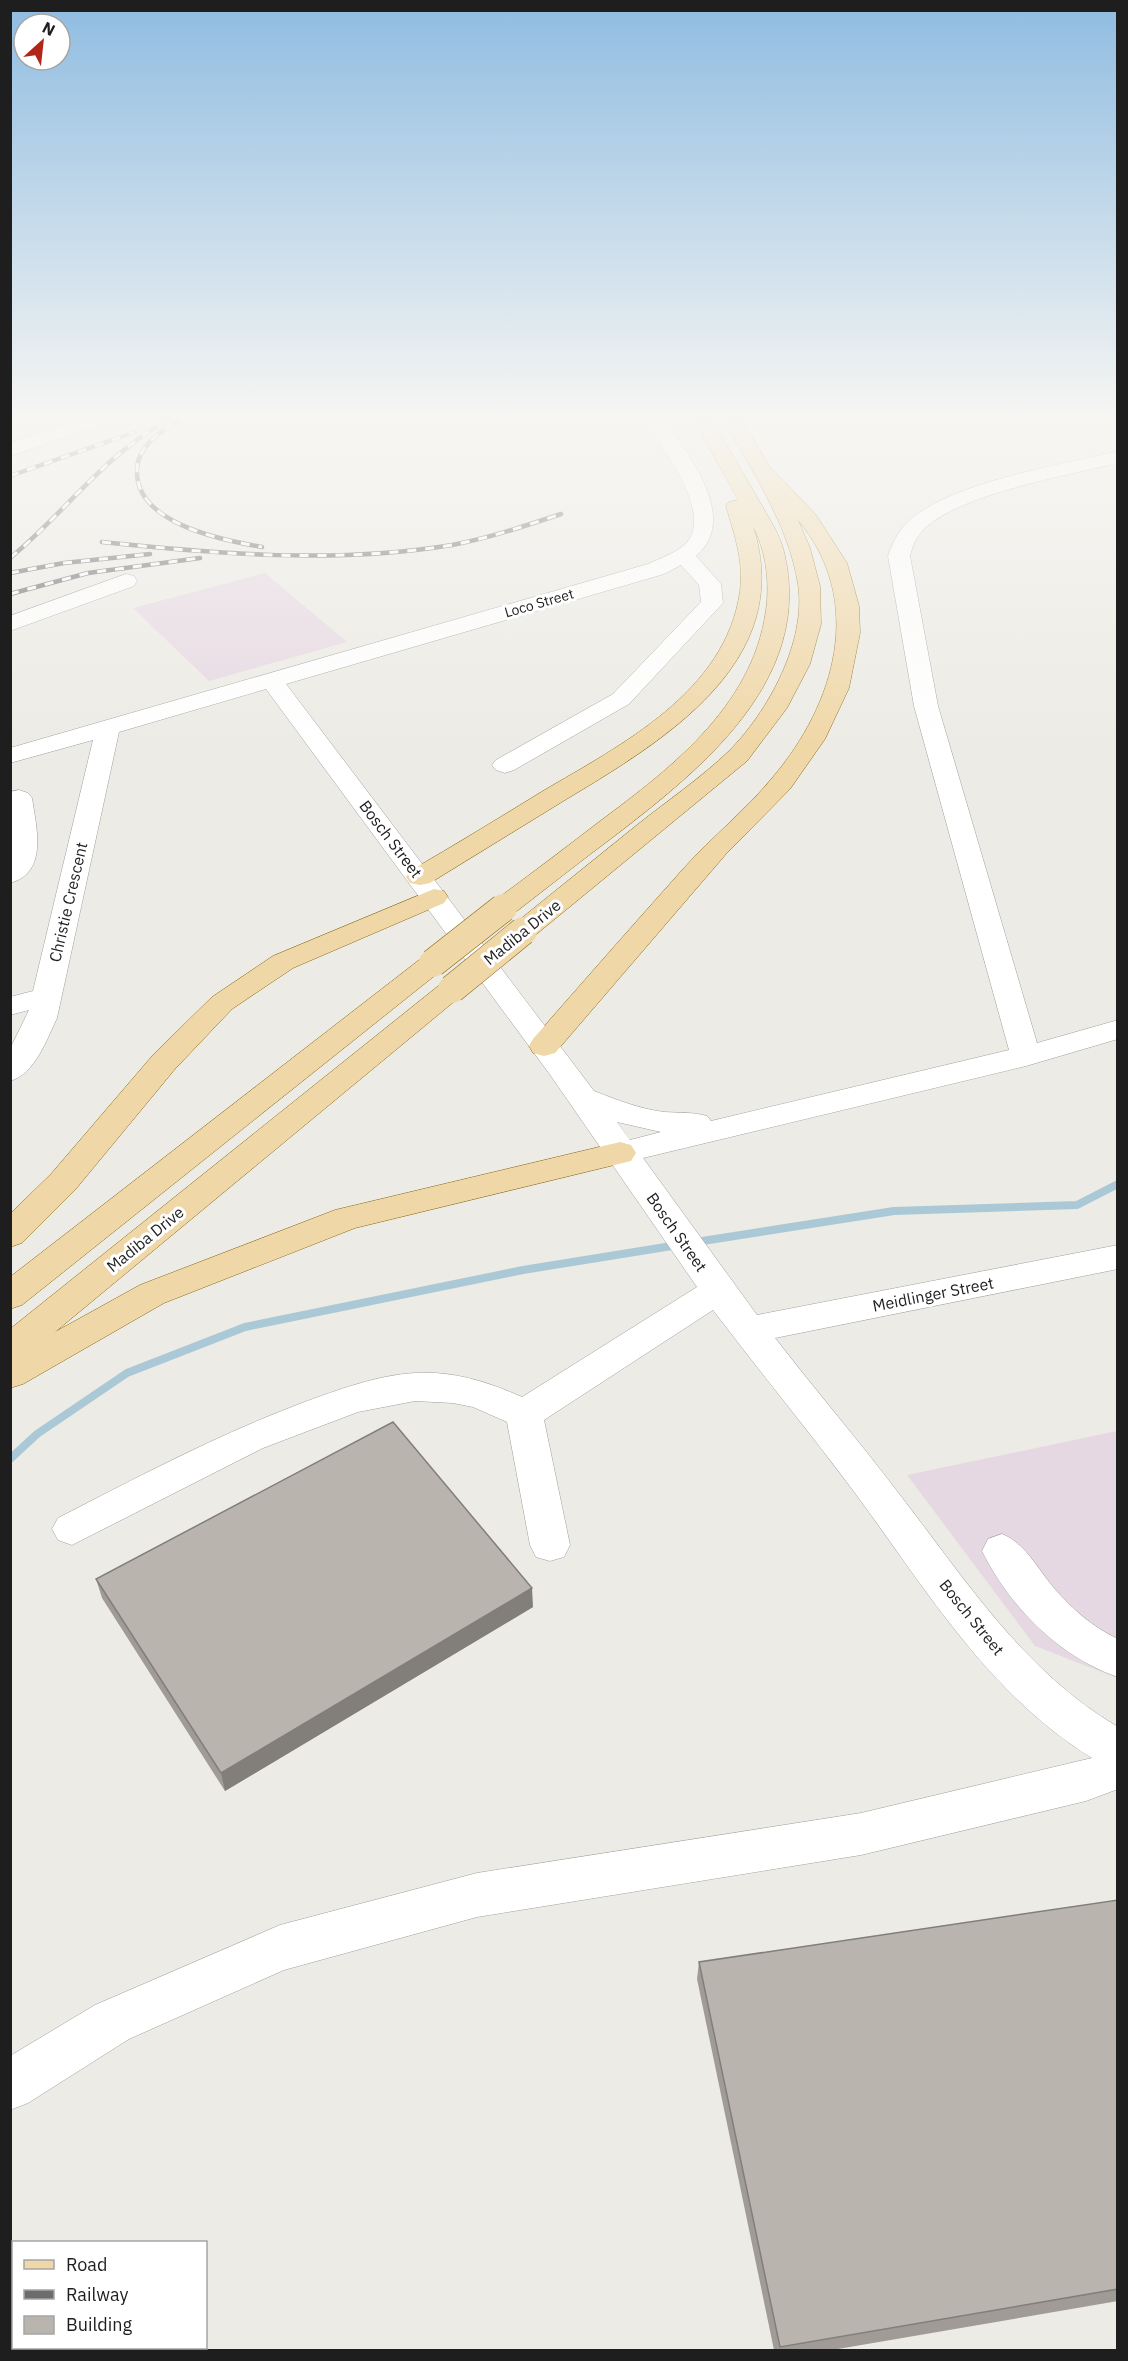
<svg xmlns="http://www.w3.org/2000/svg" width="1128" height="2361" font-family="'IBM Plex Sans',sans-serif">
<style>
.industrial{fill:#e6d8e2}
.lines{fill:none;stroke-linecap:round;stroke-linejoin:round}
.stream{stroke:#abc8d6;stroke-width:8}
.minor-casing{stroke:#9f9f9f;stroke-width:1}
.major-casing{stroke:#856812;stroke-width:1}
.minor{fill:#fff;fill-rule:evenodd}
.major{fill:#f0d7a7;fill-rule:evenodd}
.rail-casing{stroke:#6c6c6c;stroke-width:4.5}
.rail{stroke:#fff;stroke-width:3;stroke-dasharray:9;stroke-linecap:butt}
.major-bridge-casing{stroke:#856812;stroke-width:29;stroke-linecap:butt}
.major-bridge{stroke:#f0d7a7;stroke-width:28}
.wall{fill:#a09b96}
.shaded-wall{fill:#827e7a}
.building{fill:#bab4ae;stroke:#827e7a;stroke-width:1.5}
.labels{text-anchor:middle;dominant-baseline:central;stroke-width:6;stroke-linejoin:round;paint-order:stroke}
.far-street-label{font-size:14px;fill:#1e1e1e;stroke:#fff}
.street-label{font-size:16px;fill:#1e1e1e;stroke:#fff}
</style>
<rect width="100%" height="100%" fill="#edebe5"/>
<!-- industrial -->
<path class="industrial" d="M 265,573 L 347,642 L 209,681 L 133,608 Z
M 1117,1431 L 1117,1678 L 1035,1646 L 907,1475 Z"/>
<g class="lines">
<!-- stream -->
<path class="stream" d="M 696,1242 L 894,1211 L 1077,1205 L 1118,1184
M 10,1459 L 37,1434 L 127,1373 L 245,1327 L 523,1270 L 678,1245"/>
<defs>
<path id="minor" d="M 91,416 L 117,416 L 115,420 L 10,456 L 10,443 Z
M 641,416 L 660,416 L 663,419 C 688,453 740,519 696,556 L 721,584 L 723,603 L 629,704 L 514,770 L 505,773 L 496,770 L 492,765 L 496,760 L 613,694 L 701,602 L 699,585 L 681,565 L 664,574 L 286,684 L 594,1091 C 617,1100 640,1109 664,1112 C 679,1113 693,1112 707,1116 L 711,1121 L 1009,1050 L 914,706 L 888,556 C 893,541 900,528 912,518 C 960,480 1058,466 1118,451 L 1118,463 C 1068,475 961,494 925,528 C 916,537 913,545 910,556 L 938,706 L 1037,1043 L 1118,1020 L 1118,1039 L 1026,1066 L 643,1158 L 757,1315 L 1118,1245 L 1118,1269 L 775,1338 C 816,1391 860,1442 900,1495 C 965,1579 1024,1672 1118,1727 L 1118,1789 L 1086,1801 L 861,1855 L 477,1917 L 284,1970 L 129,2039 L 28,2103 L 10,2110 L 10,2056 L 95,2005 L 280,1925 L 477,1873 L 861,1813 L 1092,1758 C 988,1694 926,1589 855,1493 C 809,1431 760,1372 713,1310 L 544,1420 L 570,1545 L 564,1557 L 550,1561 L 536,1557 L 530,1545 L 507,1422 L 473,1407 L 453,1403 L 415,1401 L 358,1412 L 263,1448 L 72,1545 L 58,1540 L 52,1529 L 58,1518 C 138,1477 217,1435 302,1403 C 338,1390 377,1375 416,1373 C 454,1371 488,1382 522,1397 L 697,1287 L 551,1076 L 266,689 L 119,732 L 57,1018 C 47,1039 35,1074 10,1081 L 10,1049 L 29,1010 L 10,1015 L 10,997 L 33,991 L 93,740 L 10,763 L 10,748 L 648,564 C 661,558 679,552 688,541 C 712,509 658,441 641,416 ZM 617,1122 L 661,1132 L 630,1140 Z
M 126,574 L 134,576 L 137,581 L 134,586 L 10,631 L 10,616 Z
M 19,790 L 28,793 L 32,798 C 36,826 49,873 10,883 L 10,792 Z
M 1002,1534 C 1025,1543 1037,1568 1053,1587 C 1071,1608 1092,1627 1118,1639 L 1118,1677 C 1058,1656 1010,1607 982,1551 L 988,1539 Z"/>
<path id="major" d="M 692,416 L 710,416 C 726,444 742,471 758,499 C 768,517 781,535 785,556 C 812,679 704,767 617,834 C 582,860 548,887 513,914 L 503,916 L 493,914 L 489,908 L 493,902 C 528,876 564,849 599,822 C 674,766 758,702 767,601 C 769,576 765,550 753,526 C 797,662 663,741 565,800 C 520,828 475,855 430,883 L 420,885 L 410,883 L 406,877 L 410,871 C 455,845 499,818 543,791 C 621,745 726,692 740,591 C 744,561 734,534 726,506 L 729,502 L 738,500 Z
M 721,416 L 739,416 L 770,467 L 816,515 L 847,563 L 859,606 L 860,633 L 849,688 L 825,739 L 790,789 L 726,854 L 555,1053 L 544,1056 L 533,1053 L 529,1046 L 533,1039 C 583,982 633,925 684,868 C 712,837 746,810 773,777 C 835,704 866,601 798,520 L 810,548 L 820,586 L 821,624 L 810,664 L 787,708 L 747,761 L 533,937 L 523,939 L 513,937 L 509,931 L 513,925 C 554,892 596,858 637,825 C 667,801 701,778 729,751 C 768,712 807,641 798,584 C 788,523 751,469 721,416 Z
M 434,889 L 444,891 L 448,897 L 444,903 L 293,968 L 232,1009 L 175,1069 L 75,1190 L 22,1243 L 10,1247 L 10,1214 L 51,1174 L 153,1055 L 212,997 L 273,956 Z
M 433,954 L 443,957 L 447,963 L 443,969 L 22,1305 L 10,1309 L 10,1277 L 423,957 Z
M 452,980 L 462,983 L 467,989 L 462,995 L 55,1332 L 140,1285 L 335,1210 L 620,1142 L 631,1145 L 636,1153 L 631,1161 L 355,1228 L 164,1303 L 23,1384 L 10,1388 L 10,1329 L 442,983 Z"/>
</defs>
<!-- minor casing -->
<use href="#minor" class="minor-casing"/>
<!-- major casing -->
<use href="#major" class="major-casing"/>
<!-- minor -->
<use href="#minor" class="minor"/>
<!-- major -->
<use href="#major" class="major"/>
<defs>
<path id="rail" d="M 189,416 C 168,426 138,443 137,469 C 134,523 221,540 262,547
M 10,476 L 135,432
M 102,542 C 218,554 336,564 452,545 C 489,538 525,526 561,514
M 10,558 C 64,514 103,456 165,422
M 10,573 L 64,563 L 150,554
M 10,594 L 88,573 L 200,558"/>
</defs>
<!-- rail casing -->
<use href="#rail" class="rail-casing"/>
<!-- rail -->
<use href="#rail" class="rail"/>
<defs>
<path id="major-bridge" d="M 433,963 L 503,908
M 452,989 L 523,931"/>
</defs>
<!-- major-bridge casing -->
<use href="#major-bridge" class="major-bridge-casing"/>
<!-- major-bridge -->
<use href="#major-bridge" class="major-bridge"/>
</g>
<!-- wall -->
<path class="wall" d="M 96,1579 L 533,1607 L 225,1791 L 102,1598 Z
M 1118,1900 L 1118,2301 L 832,2350 L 774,2350 L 697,1979 L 699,1962 Z"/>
<!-- shaded-wall -->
<path class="shaded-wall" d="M 532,1588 L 533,1607 L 225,1791 L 221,1773 Z"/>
<!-- building -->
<path class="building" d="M 393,1422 L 532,1588 L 221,1773 L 96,1579 Z
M 1118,1900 L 1118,2289 L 780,2347 L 699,1962 Z"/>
<!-- sky -->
<linearGradient id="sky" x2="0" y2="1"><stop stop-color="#8fbce1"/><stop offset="0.56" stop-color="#f7f6f3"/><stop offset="1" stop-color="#f7f6f3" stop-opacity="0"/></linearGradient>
<rect width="1128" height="746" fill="url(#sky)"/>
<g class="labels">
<!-- far-street labels -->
<g class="far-street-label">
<text transform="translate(539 603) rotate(-16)">Loco Street</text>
</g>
<!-- street labels -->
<g class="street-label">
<text transform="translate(391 839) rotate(53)">Bosch Street</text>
<text transform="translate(68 902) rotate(-77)">Christie Crescent</text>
<text transform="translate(522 932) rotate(-39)">Madiba Drive</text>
<text transform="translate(677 1232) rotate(55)">Bosch Street</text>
<text transform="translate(145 1239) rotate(-39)">Madiba Drive</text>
<text transform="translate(933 1294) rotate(-11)">Meidlinger Street</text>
<text transform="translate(972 1617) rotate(51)">Bosch Street</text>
</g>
</g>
<!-- border -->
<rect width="1128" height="2361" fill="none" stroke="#1e1e1e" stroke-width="24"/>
<!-- legend -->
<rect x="12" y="2241" width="195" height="108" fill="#ffffff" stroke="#a5a5a5" stroke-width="1.5"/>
<rect x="24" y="2260" width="30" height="9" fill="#f0d7a7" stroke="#a5a5a5" stroke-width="1.5"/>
<text x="66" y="2271" font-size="18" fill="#1e1e1e">Road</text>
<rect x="24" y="2290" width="30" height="9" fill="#6c6c6c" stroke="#a5a5a5" stroke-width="1.5"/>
<text x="66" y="2301" font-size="18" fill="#1e1e1e">Railway</text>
<rect x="24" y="2316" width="30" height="18" fill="#bab4ae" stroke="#a5a5a5" stroke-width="1.5"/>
<text x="66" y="2331" font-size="18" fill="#1e1e1e">Building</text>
<!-- north arrow -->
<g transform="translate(42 42) rotate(27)"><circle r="28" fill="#ffffff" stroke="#a5a5a5" stroke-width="1.5"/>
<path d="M0-4.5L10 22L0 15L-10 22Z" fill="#b22619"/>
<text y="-9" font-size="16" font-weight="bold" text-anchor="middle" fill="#1e1e1e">N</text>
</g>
</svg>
